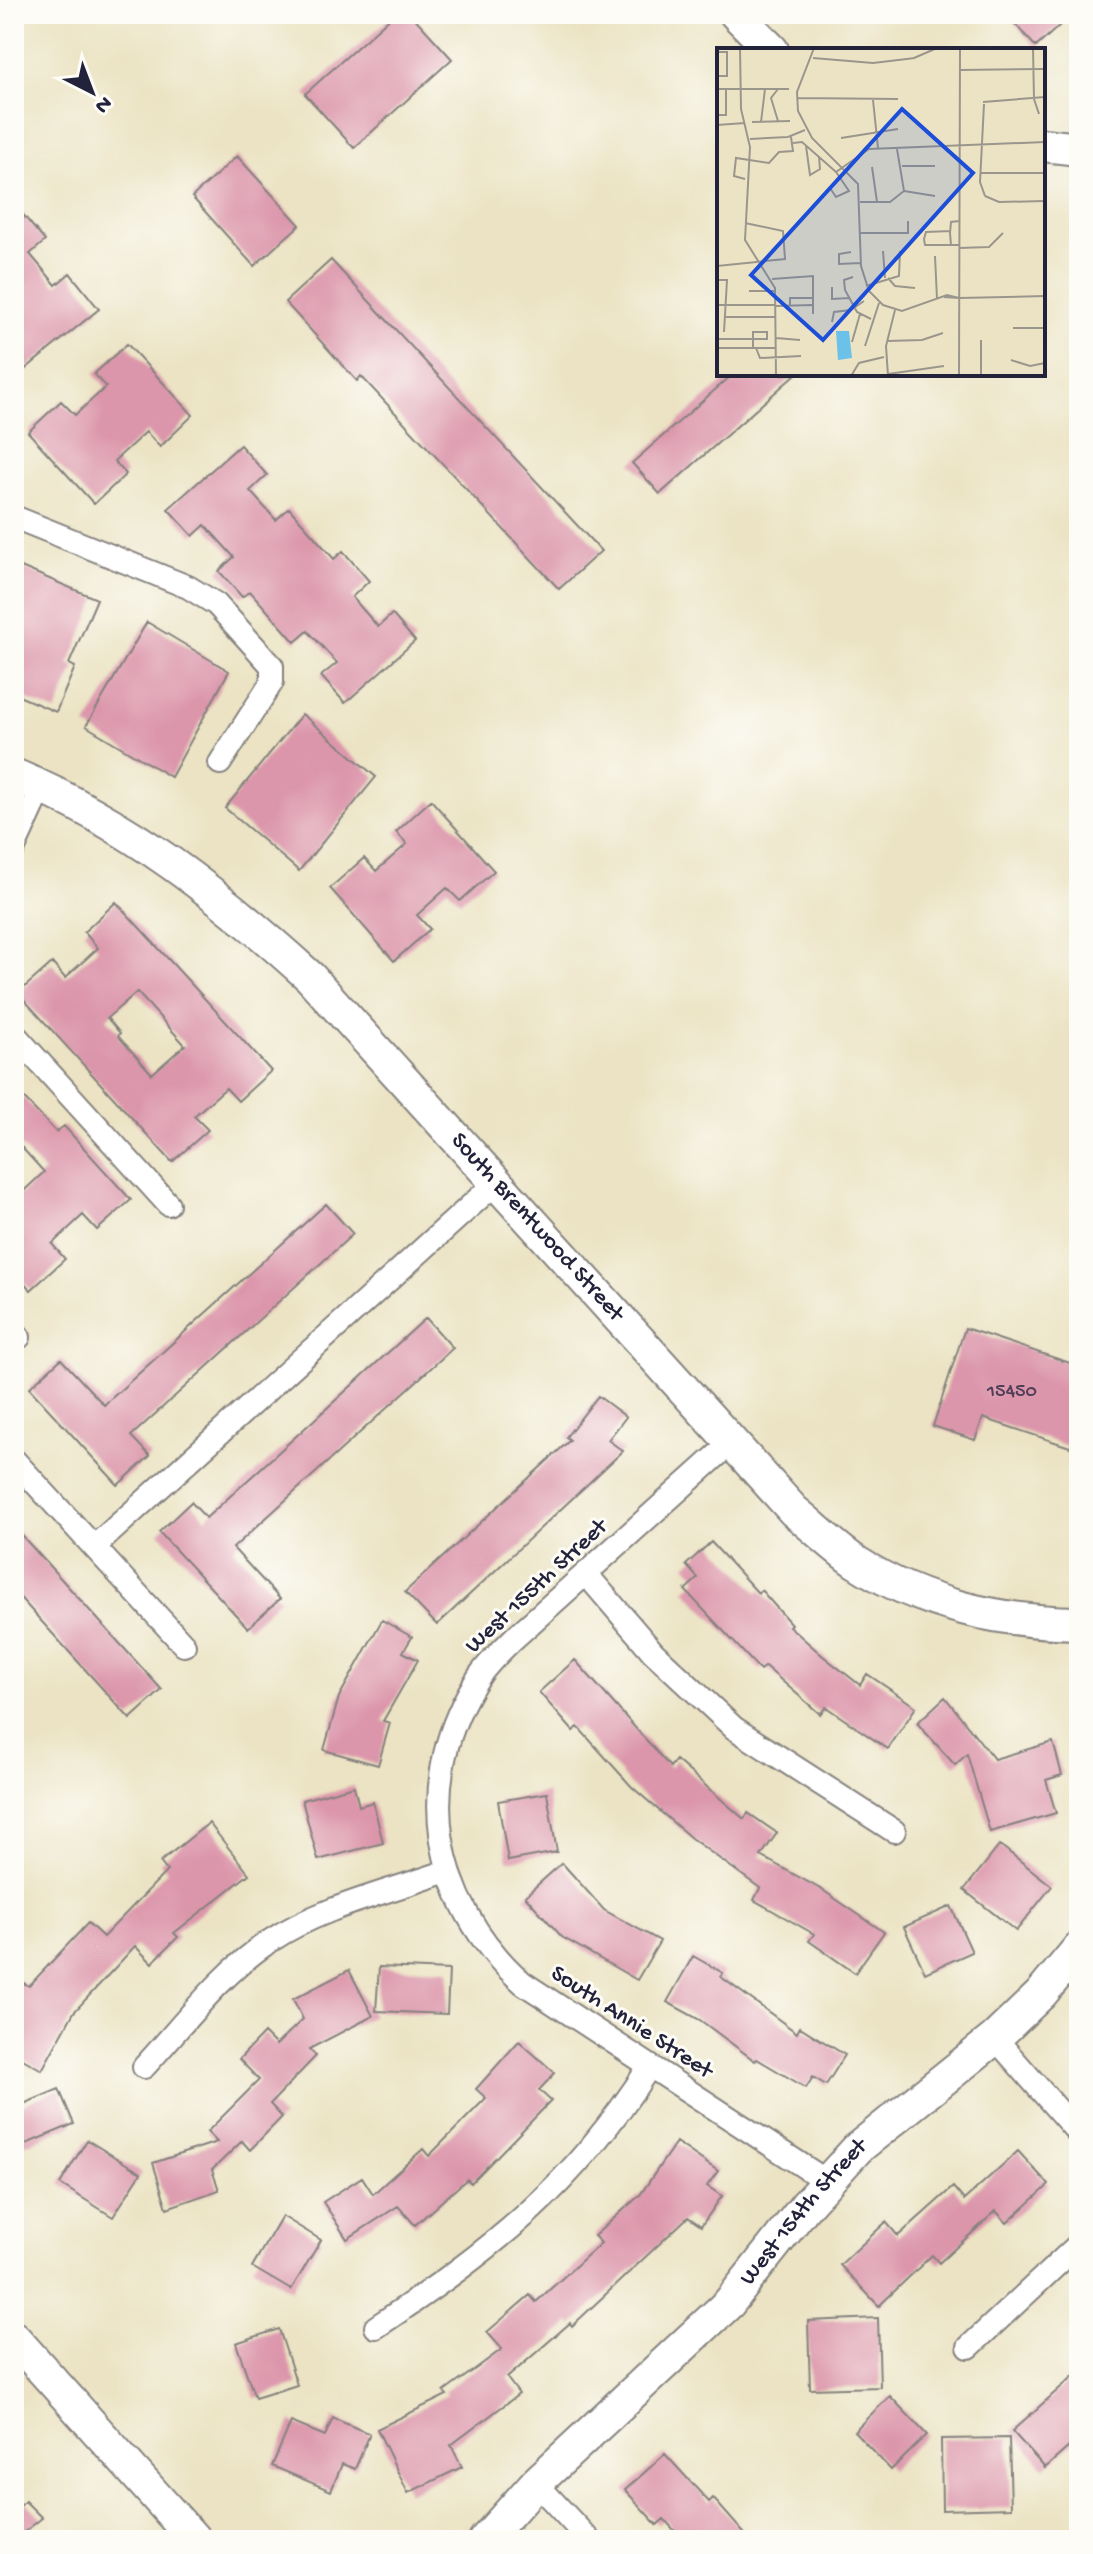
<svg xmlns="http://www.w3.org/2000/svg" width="1093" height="2554" font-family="'Gochi Hand',sans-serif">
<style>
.building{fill:#dc96ab;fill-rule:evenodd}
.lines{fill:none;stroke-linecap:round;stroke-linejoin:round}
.street-casing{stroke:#86827f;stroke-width:26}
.secondary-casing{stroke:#86827f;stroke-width:36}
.street{stroke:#fff;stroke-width:22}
.secondary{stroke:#fff;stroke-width:32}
.labels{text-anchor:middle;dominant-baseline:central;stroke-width:6;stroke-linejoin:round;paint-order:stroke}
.number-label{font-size:20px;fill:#503f57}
.street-label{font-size:24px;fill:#22223b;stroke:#fdfcf7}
.inset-road{fill:none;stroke:#9b968d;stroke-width:2}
.view{fill:#1d4ed8;fill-opacity:0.15;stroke:#1d4ed8;stroke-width:4}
.inset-edge{fill:none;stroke:#22223b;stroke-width:4}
</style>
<rect width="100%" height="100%" fill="#fdfcf7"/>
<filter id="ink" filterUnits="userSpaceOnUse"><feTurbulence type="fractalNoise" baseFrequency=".0125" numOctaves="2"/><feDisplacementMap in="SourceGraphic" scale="16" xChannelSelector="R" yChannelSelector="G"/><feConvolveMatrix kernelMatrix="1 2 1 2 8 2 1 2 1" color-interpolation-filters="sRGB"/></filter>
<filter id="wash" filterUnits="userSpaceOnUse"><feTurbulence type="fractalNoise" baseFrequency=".006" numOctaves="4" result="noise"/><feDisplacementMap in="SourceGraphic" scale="32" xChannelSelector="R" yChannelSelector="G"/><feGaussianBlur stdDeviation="1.8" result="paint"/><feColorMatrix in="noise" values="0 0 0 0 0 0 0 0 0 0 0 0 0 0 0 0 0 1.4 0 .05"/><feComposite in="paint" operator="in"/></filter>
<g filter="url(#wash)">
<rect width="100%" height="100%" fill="#ebe3c3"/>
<g id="blocks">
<!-- building -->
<path class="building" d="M 394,14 L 411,14 L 452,59 L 354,148 L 305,94 Z
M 1006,14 L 1072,14 L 1036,47 Z
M 237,156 L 300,225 L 254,266 L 192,197 Z
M 14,204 L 45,241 L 30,254 L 56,285 L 70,273 L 99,309 L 23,371 L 14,360 Z
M 331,260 L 601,551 L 559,589 L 361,376 L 357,381 L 285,302 Z
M 127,344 L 193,415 L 160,447 L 146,432 L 114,461 L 126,474 L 94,504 L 28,432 L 61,401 L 75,415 L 106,387 L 94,374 Z
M 733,374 L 796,374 L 660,494 L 632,463 Z
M 240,445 L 267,475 L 250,491 L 276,520 L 289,508 L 334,559 L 343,551 L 369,581 L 352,597 L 378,627 L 392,614 L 415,641 L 345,703 L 321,676 L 337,663 L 308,631 L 295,642 L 250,591 L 242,597 L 219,571 L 234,557 L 205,525 L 193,536 L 168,509 Z
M 14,564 L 97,599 L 69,664 L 75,667 L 56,712 L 14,694 Z
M 147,622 L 229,671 L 171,777 L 86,726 Z
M 302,714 L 376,777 L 299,871 L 225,808 Z
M 431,800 L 494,871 L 460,901 L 447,888 L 417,915 L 430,929 L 394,961 L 330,888 L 364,858 L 376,871 L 407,844 L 396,832 Z
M 116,902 L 271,1071 L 238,1101 L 226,1088 L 194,1116 L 208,1130 L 172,1162 L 18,993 L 52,963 L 65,978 L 98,948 L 84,932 ZM 137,992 L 185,1045 L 152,1074 L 118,1036 L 120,1033 L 107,1018 Z
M 14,1088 L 56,1132 L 64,1126 L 131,1200 L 97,1230 L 83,1215 L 52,1244 L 65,1259 L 31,1290 L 14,1272 L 14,1200 L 44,1172 L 14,1139 Z
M 326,1204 L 353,1234 L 131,1436 L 150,1456 L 118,1485 L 29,1388 L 61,1359 L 104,1405 Z
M 426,1318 L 453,1348 L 233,1548 L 280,1599 L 248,1628 L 159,1532 L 191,1502 L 206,1518 Z
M 965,1328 L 1079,1366 L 1079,1450 L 983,1418 L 975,1440 L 933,1426 Z
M 598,1396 L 626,1417 L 608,1440 L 623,1451 L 437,1625 L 405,1592 L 570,1440 L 566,1437 Z
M 14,1527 L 162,1690 L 130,1719 L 14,1591 Z
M 711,1542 L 758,1593 L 761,1590 L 791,1624 L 789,1626 L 823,1656 L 860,1685 L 867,1674 L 916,1707 L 888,1749 L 826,1707 L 820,1714 L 765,1666 L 760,1670 L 685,1590 L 698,1578 L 686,1565 Z
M 382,1620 L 412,1637 L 403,1652 L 418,1660 L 383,1721 L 390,1723 L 378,1765 L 324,1750 L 339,1697 Z
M 575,1660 L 670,1767 L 676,1760 L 744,1819 L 748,1813 L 777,1833 L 761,1856 L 824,1891 L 884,1932 L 855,1973 L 809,1941 L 814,1934 L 754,1900 L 760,1888 L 691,1838 L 632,1787 L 578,1727 L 573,1731 L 539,1692 Z
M 945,1697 L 994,1759 L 1053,1742 L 1062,1775 L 1046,1780 L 1056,1813 L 990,1832 L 967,1754 L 955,1765 L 917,1723 Z
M 354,1786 L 359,1806 L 373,1802 L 383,1843 L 318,1860 L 302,1800 Z
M 547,1793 L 557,1852 L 508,1861 L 498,1801 Z
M 209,1823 L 249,1874 L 174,1933 L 178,1937 L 152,1963 L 135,1946 L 74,2012 L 42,2070 L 14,2054 L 14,1978 L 29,1986 L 88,1923 L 103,1937 L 167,1871 L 160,1862 Z
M 1000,1845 L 1052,1886 L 1016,1931 L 964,1890 Z
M 562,1863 L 604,1910 L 660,1941 L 637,1980 L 562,1937 L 525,1896 Z
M 951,1906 L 972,1952 L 925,1973 L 904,1927 Z
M 693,1956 L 723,1973 L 721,1977 L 797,2033 L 800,2027 L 845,2055 L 826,2085 L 813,2077 L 806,2088 L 757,2059 L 755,2061 L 700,2020 L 667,2002 Z
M 379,1967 L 449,1970 L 447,2014 L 376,2011 Z
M 349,1970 L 373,2016 L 309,2049 L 316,2056 L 270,2104 L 282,2117 L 250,2150 L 242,2141 L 212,2170 L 219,2190 L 167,2208 L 153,2163 L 217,2142 L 207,2132 L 259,2080 L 239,2059 L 264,2033 L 276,2045 L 303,2019 L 293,1999 Z
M 519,2041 L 555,2073 L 539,2090 L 551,2101 L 471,2183 L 467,2179 L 415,2225 L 398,2206 L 347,2239 L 323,2202 L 362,2177 L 373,2194 L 423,2149 L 429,2156 L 486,2098 L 476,2089 Z
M 59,2089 L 74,2124 L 14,2149 L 14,2108 Z
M 87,2140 L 141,2173 L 113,2217 L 60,2184 Z
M 676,2142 L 718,2171 L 707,2186 L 722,2196 L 701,2226 L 688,2217 L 572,2326 L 570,2323 L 507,2378 L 519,2394 L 451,2445 L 462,2467 L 408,2493 L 377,2429 L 447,2395 L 444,2392 L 502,2349 L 487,2332 L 530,2295 L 536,2302 L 601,2243 L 594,2236 L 640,2195 Z
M 1018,2151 L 1049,2185 L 1007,2223 L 996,2211 L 939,2263 L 932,2255 L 879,2306 L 840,2265 L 886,2222 L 898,2236 L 953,2187 L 964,2200 Z
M 282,2216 L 321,2240 L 291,2290 L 252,2267 Z
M 878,2318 L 880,2387 L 810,2389 L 808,2321 Z
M 279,2329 L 297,2385 L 255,2398 L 236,2343 Z
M 1079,2371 L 1079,2438 L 1045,2468 L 1012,2431 Z
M 890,2396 L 927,2435 L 891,2470 L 854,2431 Z
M 333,2418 L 370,2434 L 355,2469 L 342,2464 L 331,2491 L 272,2466 L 291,2422 L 325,2436 Z
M 1009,2438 L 1011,2508 L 942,2510 L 941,2439 Z
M 665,2454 L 709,2502 L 713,2498 L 750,2540 L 683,2540 L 664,2519 L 657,2525 L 625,2490 Z
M 25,2501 L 42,2518 L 14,2540 L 14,2512 Z"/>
</g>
</g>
<g filter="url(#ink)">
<use href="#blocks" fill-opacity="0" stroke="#86827f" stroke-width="2"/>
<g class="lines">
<defs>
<path id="street" d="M 14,517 L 188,587 L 216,604 L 272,666 L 272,682 L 220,763
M 14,848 L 42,787
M 14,1034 L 168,1204
M 14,1331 L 19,1337
M 733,1441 L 513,1639 C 502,1650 489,1662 480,1675 C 411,1778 432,1903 523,1983 L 826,2181
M 14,1460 L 94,1547
M 587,1575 L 653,1652 L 734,1728 L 894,1831
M 184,1645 L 94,1547 L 498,1181
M 995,2038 L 1079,2134
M 144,2067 C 183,2025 221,1973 270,1941 C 321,1907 389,1892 447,1871
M 376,2327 C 492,2250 573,2187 649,2067
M 969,2347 L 1079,2244
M 536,2483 L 589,2540"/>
<g id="secondary">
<path d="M 736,14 L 772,50"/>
<path d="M 1043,145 L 1079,149"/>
<path id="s1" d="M 14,775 C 127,822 220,895 310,977 L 794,1511 C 815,1528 834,1547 856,1562 C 922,1605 1002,1622 1079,1623"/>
<path d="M 14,2338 L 195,2540"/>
<path id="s2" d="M 485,2540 L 536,2483 L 729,2303 L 807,2204 L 858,2148 L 995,2038 L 1041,1994 L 1079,1948"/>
</g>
</defs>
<!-- street casing -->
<use href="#street" class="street-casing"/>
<!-- secondary casing -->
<use href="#secondary" class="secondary-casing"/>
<!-- street -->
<use href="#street" class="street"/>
<!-- secondary -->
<use href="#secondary" class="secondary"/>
</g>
</g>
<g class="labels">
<!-- number labels -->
<g class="number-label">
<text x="1012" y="1392">15450</text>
</g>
<!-- street labels -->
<g class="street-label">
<text stroke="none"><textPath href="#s1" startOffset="698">South Brentwood Street</textPath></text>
<text transform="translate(537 1587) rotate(-43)">West 155th Street</text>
<text transform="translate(631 2023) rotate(33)">South Annie Street</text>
<text stroke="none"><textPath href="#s2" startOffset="458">West 154th Street</textPath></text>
</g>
</g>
<!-- overview -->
<g transform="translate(717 48)">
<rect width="328" height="328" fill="#ebe3c3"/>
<path d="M 132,283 L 135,310 L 121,312 L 119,283 Z" fill="#6bc1e8"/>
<path class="inset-road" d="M 23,0 L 24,61 L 33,99 L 28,192 L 58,240 L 59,328M 97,0 L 80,44 L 81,63 L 95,90 L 141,136 L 144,218 L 152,243 L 166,257 L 185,263 L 230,247 L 242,250 L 227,249M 316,0 L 317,51 L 322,66M 0,4 L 10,4 L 10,28 L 0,28M 96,10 L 156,15 L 198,10M 197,10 L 220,0M 243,22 L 328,21M 0,41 L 72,41M 61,41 L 54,50 L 61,73M 80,50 L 181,51M 156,52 L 161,100M 266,54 L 328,49M 267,56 L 263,134 L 268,148M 0,67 L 9,67 L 9,41M 35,74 L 73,73M 44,74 L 48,41M 0,77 L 28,75M 124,90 L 181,81M 33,91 L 71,89 L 88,82M 76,95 L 85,94 L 119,124 L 132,143 L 119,149 L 113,140M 89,98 L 93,127 L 103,121 L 102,109M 180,101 L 187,143M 185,118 L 218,118M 155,119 L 160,154M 119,124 L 152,101 L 328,94M 263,125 L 328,125M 28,131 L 17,128 L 19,110 L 52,115 L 62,104 L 76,103 L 74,89M 187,143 L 218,148M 268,148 L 282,154 L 328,153M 143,154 L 173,154 L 187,143M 143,185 L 191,185 L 191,173M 234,197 L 208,197 L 207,191 L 209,184 L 234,183M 242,197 L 234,197 L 233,185 L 234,174 L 242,173M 242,200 L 272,199 L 286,185M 166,203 L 168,230M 134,204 L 122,206 L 122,216 L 144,215M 218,208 L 220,251M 0,218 L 68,211 L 66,183 L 28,175M 136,229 L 127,232 L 128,242 L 140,264 L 154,271M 171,230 L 178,238 L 198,240M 55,231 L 96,228 L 96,266M 0,232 L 10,232 L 7,284M 149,238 L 182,228 L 183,203M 115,239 L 115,251 L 132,250M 32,243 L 58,243M 242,250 L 328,248M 0,257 L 59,257M 73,257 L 73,250 L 95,250M 59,258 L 95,257M 7,269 L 59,269M 115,274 L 117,264 L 134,262 L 147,253M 296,280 L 328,280M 36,284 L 50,284 L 50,291 L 36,291 ZM 59,290 L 83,292M 0,291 L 36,291 L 36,300M 264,292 L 264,328M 170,293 L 205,292 L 226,285M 135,294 L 143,266M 148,298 L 162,255M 0,300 L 59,300M 39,300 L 43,310 L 84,308M 294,312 L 313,318 L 328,315M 171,326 L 227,318M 134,328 L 142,315 L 167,309M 171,328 L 169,298 L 178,262M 242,328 L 243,0"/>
<path class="view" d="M 185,61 L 256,125 L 106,292 L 34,227 Z"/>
<rect width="328" height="328" class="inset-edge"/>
</g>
<!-- margin -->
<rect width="1093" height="2554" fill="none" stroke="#fdfcf7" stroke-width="48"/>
<!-- north arrow -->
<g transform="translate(92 92) rotate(138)" stroke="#fdfcf7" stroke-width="6" paint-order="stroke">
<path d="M0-6L14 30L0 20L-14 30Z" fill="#22223b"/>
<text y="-12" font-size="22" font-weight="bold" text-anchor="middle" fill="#22223b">N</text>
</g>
</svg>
